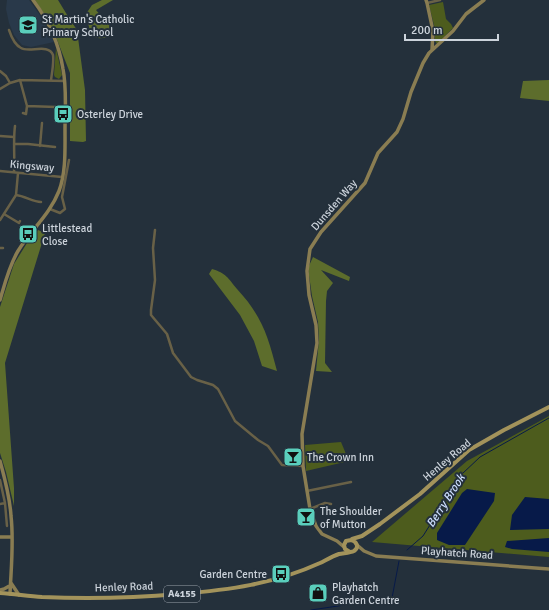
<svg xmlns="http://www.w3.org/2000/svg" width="549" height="610" font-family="Signika,sans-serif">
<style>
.built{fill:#29394a}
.green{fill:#4d5c1d}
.forest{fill:#5d6d2c}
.water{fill:#071a49}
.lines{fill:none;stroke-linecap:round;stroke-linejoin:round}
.stream{stroke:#071a49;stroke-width:1}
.street{stroke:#696147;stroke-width:2.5}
.secondary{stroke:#8a7d52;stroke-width:3.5}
.primary{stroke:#a3935b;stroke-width:4}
.labels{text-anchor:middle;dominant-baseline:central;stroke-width:4;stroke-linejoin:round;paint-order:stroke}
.shield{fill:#24303b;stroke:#9aa2ab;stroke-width:1}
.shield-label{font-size:10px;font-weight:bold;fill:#ccd3db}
.poi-label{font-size:11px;fill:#ccd3db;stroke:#24303b;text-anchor:start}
.street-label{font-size:11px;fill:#ccd3db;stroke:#24303b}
.water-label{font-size:12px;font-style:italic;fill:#cddefe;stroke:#24303b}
</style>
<rect width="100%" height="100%" fill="#24303b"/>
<!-- built -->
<path class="built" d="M 7,0 L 29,0 L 42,18 L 54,42 L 31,47 L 22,45 L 14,35 L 9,23 L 6,9 Z"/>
<!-- green -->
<path class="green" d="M 443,2 L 446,19 L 451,24 L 453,28 L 437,44 L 435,41 L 435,29 L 429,5 Z
M 56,48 L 62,75 L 59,79 L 55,77 L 54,75 Z
M 549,416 L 549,557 L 372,542 L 467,461 Z
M 341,442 L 349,461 L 306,471 L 305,445 Z"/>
<!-- forest -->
<path class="forest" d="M 35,0 L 58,0 L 69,18 L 77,30 L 85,90 L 86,141 L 83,142 L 70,141 L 70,73 L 54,32 L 47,18 Z
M 102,0 L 113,0 L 96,10 L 109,25 L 113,35 C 105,38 99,40 91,36 L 86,14 L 92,5 Z
M 549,80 L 549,101 L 520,98 L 523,81 Z
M 38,230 L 45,233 L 5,363 L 14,488 L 14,506 L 6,472 L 0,453 L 0,307 L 14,264 L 27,243 Z
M 313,257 L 350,277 L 349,281 L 321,270 L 333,283 L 327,291 L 326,301 L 325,363 L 332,372 L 316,371 L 319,340 L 318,322 L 312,296 L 308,268 Z
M 212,269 C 226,273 228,278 237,289 C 262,316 268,336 277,371 L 262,366 L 254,341 L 240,315 L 209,274 Z"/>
<!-- water -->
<path class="water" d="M 467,489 L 495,493 L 494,501 L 465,545 L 449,545 L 437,540 L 437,533 L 462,493 Z
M 525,497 L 549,499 L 549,529 L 510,530 L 512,515 Z
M 549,538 L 549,552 L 512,549 L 505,547 L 507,541 Z"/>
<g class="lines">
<!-- stream -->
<path class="stream" d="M 407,550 L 423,536 L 462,474 L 480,457 L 549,418
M 311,610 L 392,598 L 399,561"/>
<!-- street -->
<path class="street" d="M 427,3 L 440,0
M 9,30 C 11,36 15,45 21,48 C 29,53 49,43 53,55 C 54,62 52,73 51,80
M 0,71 L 6,76 L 10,83
M 20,80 L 27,106 L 56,107
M 0,89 L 10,83 L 20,80 L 65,81
M 23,113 L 26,114 L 27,106
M 0,136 L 14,137
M 14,144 L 28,144 L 55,147
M 40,146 L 42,123
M 0,171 L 62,177
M 14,172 C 15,157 13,141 15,126
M 16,195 C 25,196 33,202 41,202
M 50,209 L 60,213 L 65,209 L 62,197 L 69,160
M 4,214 L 19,223 L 20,221
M 0,220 L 16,195 L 18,173
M 155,230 L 153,248 L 155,280 L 151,310 L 151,315 L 167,334 L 173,353 L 191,377 L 197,380 L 213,385 L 218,389 L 235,421 L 258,440 L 268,446 L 282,465 L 303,466
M 0,248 L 3,248
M 0,480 L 5,503 L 7,526
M 307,491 L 351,482
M 0,504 L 5,503
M 310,509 L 325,503 L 331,504"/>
<!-- secondary -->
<path class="secondary" d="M 426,0 L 427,3 L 433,31 L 432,50
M 0,300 C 5,283 9,266 18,251 C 31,230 50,214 59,191 C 66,172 65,150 65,130 C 65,110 67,89 63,69 C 59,44 48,20 33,0
M 0,461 C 5,479 10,498 11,516 C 14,542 11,569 10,594
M 0,537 L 12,537
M 357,545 L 364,551 L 376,556 L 549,569
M 344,547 L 337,541 L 322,534 L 316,526 L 310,509 L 303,466 L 302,434 L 317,343 L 316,325 L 309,295 L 307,271 L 310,249 L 321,232 L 365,183 L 378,153 L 397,132 L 403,119 L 411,92 L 423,63 L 429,53 L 453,31 L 466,14 L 484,0
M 11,583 L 19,595
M 0,590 L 4,589 L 11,585"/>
<!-- primary -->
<path class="primary" d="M 352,539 L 362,536 L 380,524 L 420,494 L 469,450 L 504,430 L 549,407
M 0,593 C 14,594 28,596 42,597 C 88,599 133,598 179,594 C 229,590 274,584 320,563 C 326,560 333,556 339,554 C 344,553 350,553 354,551 C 360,547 356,541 351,540 L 346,541 L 344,545 L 345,549 L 350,552"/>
</g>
<!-- icons -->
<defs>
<symbol id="school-square" viewBox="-11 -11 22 22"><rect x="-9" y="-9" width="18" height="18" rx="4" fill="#5acebc" stroke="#24303b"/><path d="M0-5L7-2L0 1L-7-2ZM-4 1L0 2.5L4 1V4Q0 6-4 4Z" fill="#111"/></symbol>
<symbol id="bus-square" viewBox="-11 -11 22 22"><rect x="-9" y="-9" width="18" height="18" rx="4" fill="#5acebc" stroke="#24303b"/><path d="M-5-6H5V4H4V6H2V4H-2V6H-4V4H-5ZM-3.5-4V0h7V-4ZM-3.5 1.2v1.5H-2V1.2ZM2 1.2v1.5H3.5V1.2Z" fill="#111"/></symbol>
<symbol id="bar-square" viewBox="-11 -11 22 22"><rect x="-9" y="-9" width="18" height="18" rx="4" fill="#5acebc" stroke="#24303b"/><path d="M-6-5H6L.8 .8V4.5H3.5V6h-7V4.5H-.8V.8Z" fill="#111"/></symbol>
<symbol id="shop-square" viewBox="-11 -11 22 22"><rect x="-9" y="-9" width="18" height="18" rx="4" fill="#5acebc" stroke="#24303b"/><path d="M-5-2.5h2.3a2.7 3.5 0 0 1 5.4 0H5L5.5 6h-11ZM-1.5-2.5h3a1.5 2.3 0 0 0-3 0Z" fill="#111"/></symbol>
</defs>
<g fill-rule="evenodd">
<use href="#school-square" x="17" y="14" width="22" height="22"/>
<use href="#bus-square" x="52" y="103" width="22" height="22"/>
<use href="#bus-square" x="17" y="223" width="22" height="22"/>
<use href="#bar-square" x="282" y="446" width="22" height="22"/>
<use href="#bar-square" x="295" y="506" width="22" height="22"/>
<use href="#bus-square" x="270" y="563" width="22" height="22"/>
<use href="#shop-square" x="307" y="582" width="22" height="22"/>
</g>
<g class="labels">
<!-- shield labels -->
<rect class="shield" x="164" y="586" width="36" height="16" rx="3"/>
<g class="shield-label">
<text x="182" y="594">A4155</text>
</g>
<!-- poi labels -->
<g class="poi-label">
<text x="42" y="19">St Martin's Catholic<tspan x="42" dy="13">Primary School</tspan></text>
<text x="77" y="114">Osterley Drive</text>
<text x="42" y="228">Littlestead<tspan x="42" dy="13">Close</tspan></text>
<text x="307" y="457">The Crown Inn</text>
<text x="320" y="511">The Shoulder<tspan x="320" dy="13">of Mutton</tspan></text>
<text x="267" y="574" text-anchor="end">Garden Centre</text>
<text x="332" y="587">Playhatch<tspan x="332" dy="13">Garden Centre</tspan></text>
</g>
<!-- street labels -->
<g class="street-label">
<text transform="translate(32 166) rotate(5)">Kingsway</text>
<text transform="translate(334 205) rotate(-49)">Dunsden Way</text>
<text transform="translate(447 460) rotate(-40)">Henley Road</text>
<text transform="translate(457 553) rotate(4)">Playhatch Road</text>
<text transform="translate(124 587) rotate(-2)">Henley Road</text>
</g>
<!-- water labels -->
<g class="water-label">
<text transform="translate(446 501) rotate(-57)">Berry Brook</text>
</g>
</g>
<!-- scale -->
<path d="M405 34v6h93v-6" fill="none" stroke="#ccd3db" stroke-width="2"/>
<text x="411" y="34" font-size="12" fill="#ccd3db" stroke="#24303b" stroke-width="3" paint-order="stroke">200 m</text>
</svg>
